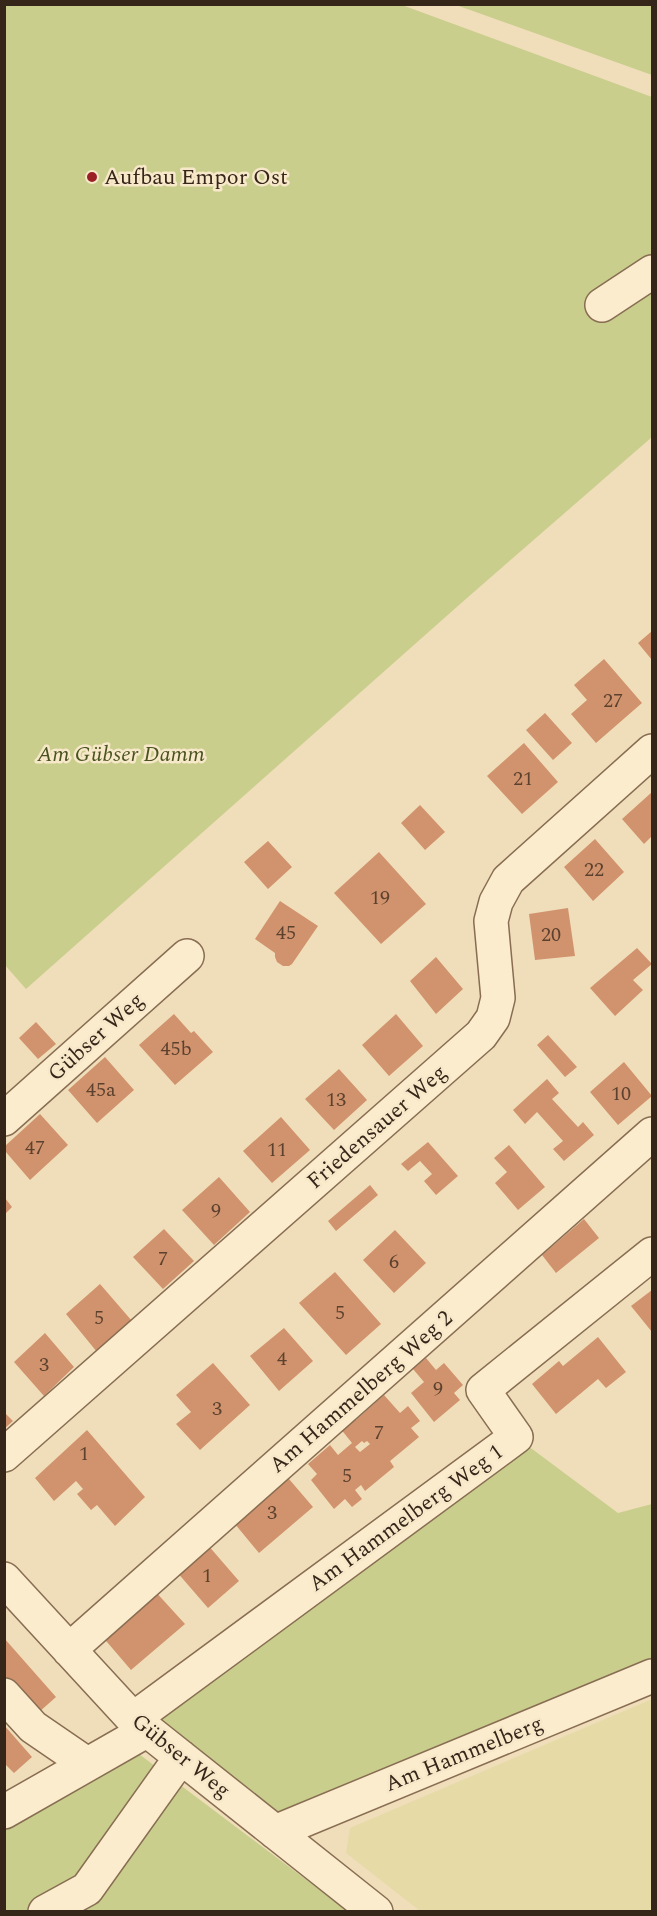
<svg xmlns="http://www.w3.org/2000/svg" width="657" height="1916" font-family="Spectral,serif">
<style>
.farmland{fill:#e6daa7}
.green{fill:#c9ce8d}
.building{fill:#d1936d;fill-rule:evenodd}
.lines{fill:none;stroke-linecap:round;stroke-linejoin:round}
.minor-casing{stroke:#886d53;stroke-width:36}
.minor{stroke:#fbeccd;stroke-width:33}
.poi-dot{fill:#9a2025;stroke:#f7e8c9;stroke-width:2}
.labels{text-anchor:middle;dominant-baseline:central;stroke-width:5;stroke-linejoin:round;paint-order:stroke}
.number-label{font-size:20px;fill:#5c412e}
.poi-label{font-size:22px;fill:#352619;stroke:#f7e8c9;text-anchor:start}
.park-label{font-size:22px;font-style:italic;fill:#48531f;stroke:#f7e8c9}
.street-label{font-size:22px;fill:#352619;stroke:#f7e8c9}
</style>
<rect width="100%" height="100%" fill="#f0deba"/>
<!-- farmland -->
<path class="farmland" d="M 652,1699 L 652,1911 L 420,1911 L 346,1853 L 350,1828 Z"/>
<!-- green -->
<path class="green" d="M 4,5 L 402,5 L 652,97 L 652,437 L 459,605 L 26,989 L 4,964 Z
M 456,5 L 652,5 L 652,75 Z
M 516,1437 L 618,1513 L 652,1504 L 652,1676 L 275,1832 L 146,1731 Z
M 131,1748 L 348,1911 L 5,1912 L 5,1824 Z"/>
<!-- building -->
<path class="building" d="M 652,631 L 652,660 L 638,643 Z
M 604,659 L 642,703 L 596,743 L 571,714 L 587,700 L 574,685 Z
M 545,713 L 572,743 L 553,760 L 526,730 Z
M 524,743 L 558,782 L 522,814 L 487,776 Z
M 652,792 L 652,836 L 644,844 L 622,819 Z
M 420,805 L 445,832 L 425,850 L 401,823 Z
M 595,839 L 624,872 L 593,901 L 564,867 Z
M 268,841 L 292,867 L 268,889 L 244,862 Z
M 379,852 L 426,904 L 381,944 L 334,893 Z
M 280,901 L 318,926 L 292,964 L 289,966 L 283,966 L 277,962 L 275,957 L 275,953 L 255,939 Z
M 568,908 L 575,956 L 535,960 L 529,914 Z
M 637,948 L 652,964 L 633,980 L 643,990 L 615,1016 L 590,988 Z
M 436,957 L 463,989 L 436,1014 L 410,981 Z
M 174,1014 L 191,1033 L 194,1031 L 213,1052 L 175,1085 L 139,1045 Z
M 396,1014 L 423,1046 L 389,1076 L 362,1045 Z
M 36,1022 L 56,1044 L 38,1059 L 19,1038 Z
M 548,1035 L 577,1067 L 565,1077 L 537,1045 Z
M 105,1057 L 134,1090 L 97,1123 L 68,1090 Z
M 624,1062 L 652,1096 L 618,1125 L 590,1092 Z
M 339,1069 L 367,1100 L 334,1130 L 305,1099 Z
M 547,1079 L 559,1093 L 552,1099 L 578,1127 L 583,1122 L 594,1135 L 564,1161 L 553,1149 L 563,1141 L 537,1112 L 525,1124 L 513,1110 Z
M 40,1114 L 68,1145 L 30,1180 L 5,1151 L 5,1146 Z
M 281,1117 L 310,1150 L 272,1183 L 243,1151 Z
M 428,1142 L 458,1176 L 436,1195 L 424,1181 L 432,1174 L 420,1161 L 408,1171 L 401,1164 Z
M 509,1145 L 545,1187 L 518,1210 L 495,1183 L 507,1172 L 494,1158 Z
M 219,1177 L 250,1212 L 214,1245 L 182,1210 Z
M 370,1185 L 378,1195 L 336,1231 L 328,1221 Z
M 5,1198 L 12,1207 L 5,1214 Z
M 584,1219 L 599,1238 L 556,1273 L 542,1255 Z
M 164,1229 L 194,1261 L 163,1289 L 133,1257 Z
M 395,1230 L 426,1263 L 394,1293 L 363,1260 Z
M 335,1272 L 381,1324 L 346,1355 L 299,1303 Z
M 100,1284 L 132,1321 L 97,1352 L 66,1314 Z
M 652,1290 L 652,1332 L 631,1306 Z
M 284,1328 L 313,1361 L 279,1391 L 250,1356 Z
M 45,1333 L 74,1367 L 44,1396 L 14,1362 Z
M 598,1337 L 626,1372 L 606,1388 L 598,1379 L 556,1414 L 532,1384 L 559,1361 L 563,1366 Z
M 426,1358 L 436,1370 L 444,1363 L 463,1385 L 454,1393 L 460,1400 L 434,1422 L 411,1393 L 424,1382 L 413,1369 Z
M 213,1363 L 250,1405 L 200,1450 L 176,1424 L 191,1412 L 176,1395 Z
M 384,1395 L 400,1413 L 408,1406 L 420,1421 L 411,1428 L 419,1437 L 390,1461 L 394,1467 L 365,1491 L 361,1485 L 355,1490 L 362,1499 L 352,1507 L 345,1499 L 334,1509 L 311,1480 L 317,1474 L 308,1464 L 330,1445 L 338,1455 L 352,1443 L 336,1423 L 349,1411 L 356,1420 ZM 362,1441 L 364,1443 L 367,1441 L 370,1444 L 360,1452 L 355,1447 Z
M 4,1412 L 13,1421 L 4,1429 Z
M 87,1430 L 145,1497 L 115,1526 L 97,1505 L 91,1510 L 77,1494 L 83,1489 L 76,1481 L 54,1501 L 35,1478 Z
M 283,1472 L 313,1507 L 259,1553 L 230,1518 L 259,1494 L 264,1500 L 272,1493 L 266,1486 Z
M 207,1544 L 239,1581 L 208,1608 L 176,1571 Z
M 154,1590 L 185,1624 L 131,1670 L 101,1635 Z
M 4,1638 L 56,1697 L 38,1713 L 4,1675 Z
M 4,1725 L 32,1757 L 14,1773 L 4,1763 Z"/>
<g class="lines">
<defs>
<path id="minor" d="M 602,305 L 652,272
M 4,1119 L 187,956
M 4,1455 L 481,1035 L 493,1018 L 498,998 L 491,921 L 496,902 L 508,880 L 652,751
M 4,1579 L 133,1719 L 376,1912
M 69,1650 L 652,1134
M 4,1695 L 33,1727 L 87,1764
M 133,1719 L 516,1437 L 483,1390 L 652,1254
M 4,1812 L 146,1731
M 275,1832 L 652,1676
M 45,1912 L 87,1889 L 181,1757"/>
</defs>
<!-- minor casing -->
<use href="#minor" class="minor-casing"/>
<!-- minor -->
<use href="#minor" class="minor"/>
</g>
<!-- markers -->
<circle class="poi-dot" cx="92" cy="177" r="6"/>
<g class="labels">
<!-- number labels -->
<g class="number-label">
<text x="613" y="701">27</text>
<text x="523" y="779">21</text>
<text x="594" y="870">22</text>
<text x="380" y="898">19</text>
<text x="286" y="933">45</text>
<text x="551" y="935">20</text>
<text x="176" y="1049">45b</text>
<text x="101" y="1090">45a</text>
<text x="621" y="1094">10</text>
<text x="336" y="1100">13</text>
<text x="35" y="1148">47</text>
<text x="277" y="1150">11</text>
<text x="216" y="1211">9</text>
<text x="163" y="1259">7</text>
<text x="394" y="1262">6</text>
<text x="340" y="1313">5</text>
<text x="99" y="1318">5</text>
<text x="282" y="1359">4</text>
<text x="44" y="1365">3</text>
<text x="438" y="1389">9</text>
<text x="217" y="1409">3</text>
<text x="379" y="1433">7</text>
<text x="84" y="1454">1</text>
<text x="347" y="1476">5</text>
<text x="272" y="1513">3</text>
<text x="207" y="1576">1</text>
</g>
<!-- poi labels -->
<g class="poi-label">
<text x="104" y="177">Aufbau Empor Ost</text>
</g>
<!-- park labels -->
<g class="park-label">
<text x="121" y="754">Am Gübser Damm</text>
</g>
<!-- street labels -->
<g class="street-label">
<text transform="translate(96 1037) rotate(-42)">Gübser Weg</text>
<text transform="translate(377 1127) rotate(-41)">Friedensauer Weg</text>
<text transform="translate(361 1392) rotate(-41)">Am Hammelberg Weg 2</text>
<text transform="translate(406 1518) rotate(-36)">Am Hammelberg Weg 1</text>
<text transform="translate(464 1754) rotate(-22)">Am Hammelberg</text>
<text transform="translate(181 1756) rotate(39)">Gübser Weg</text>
</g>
</g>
<!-- border -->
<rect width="657" height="1916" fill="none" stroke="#352619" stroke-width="12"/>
</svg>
